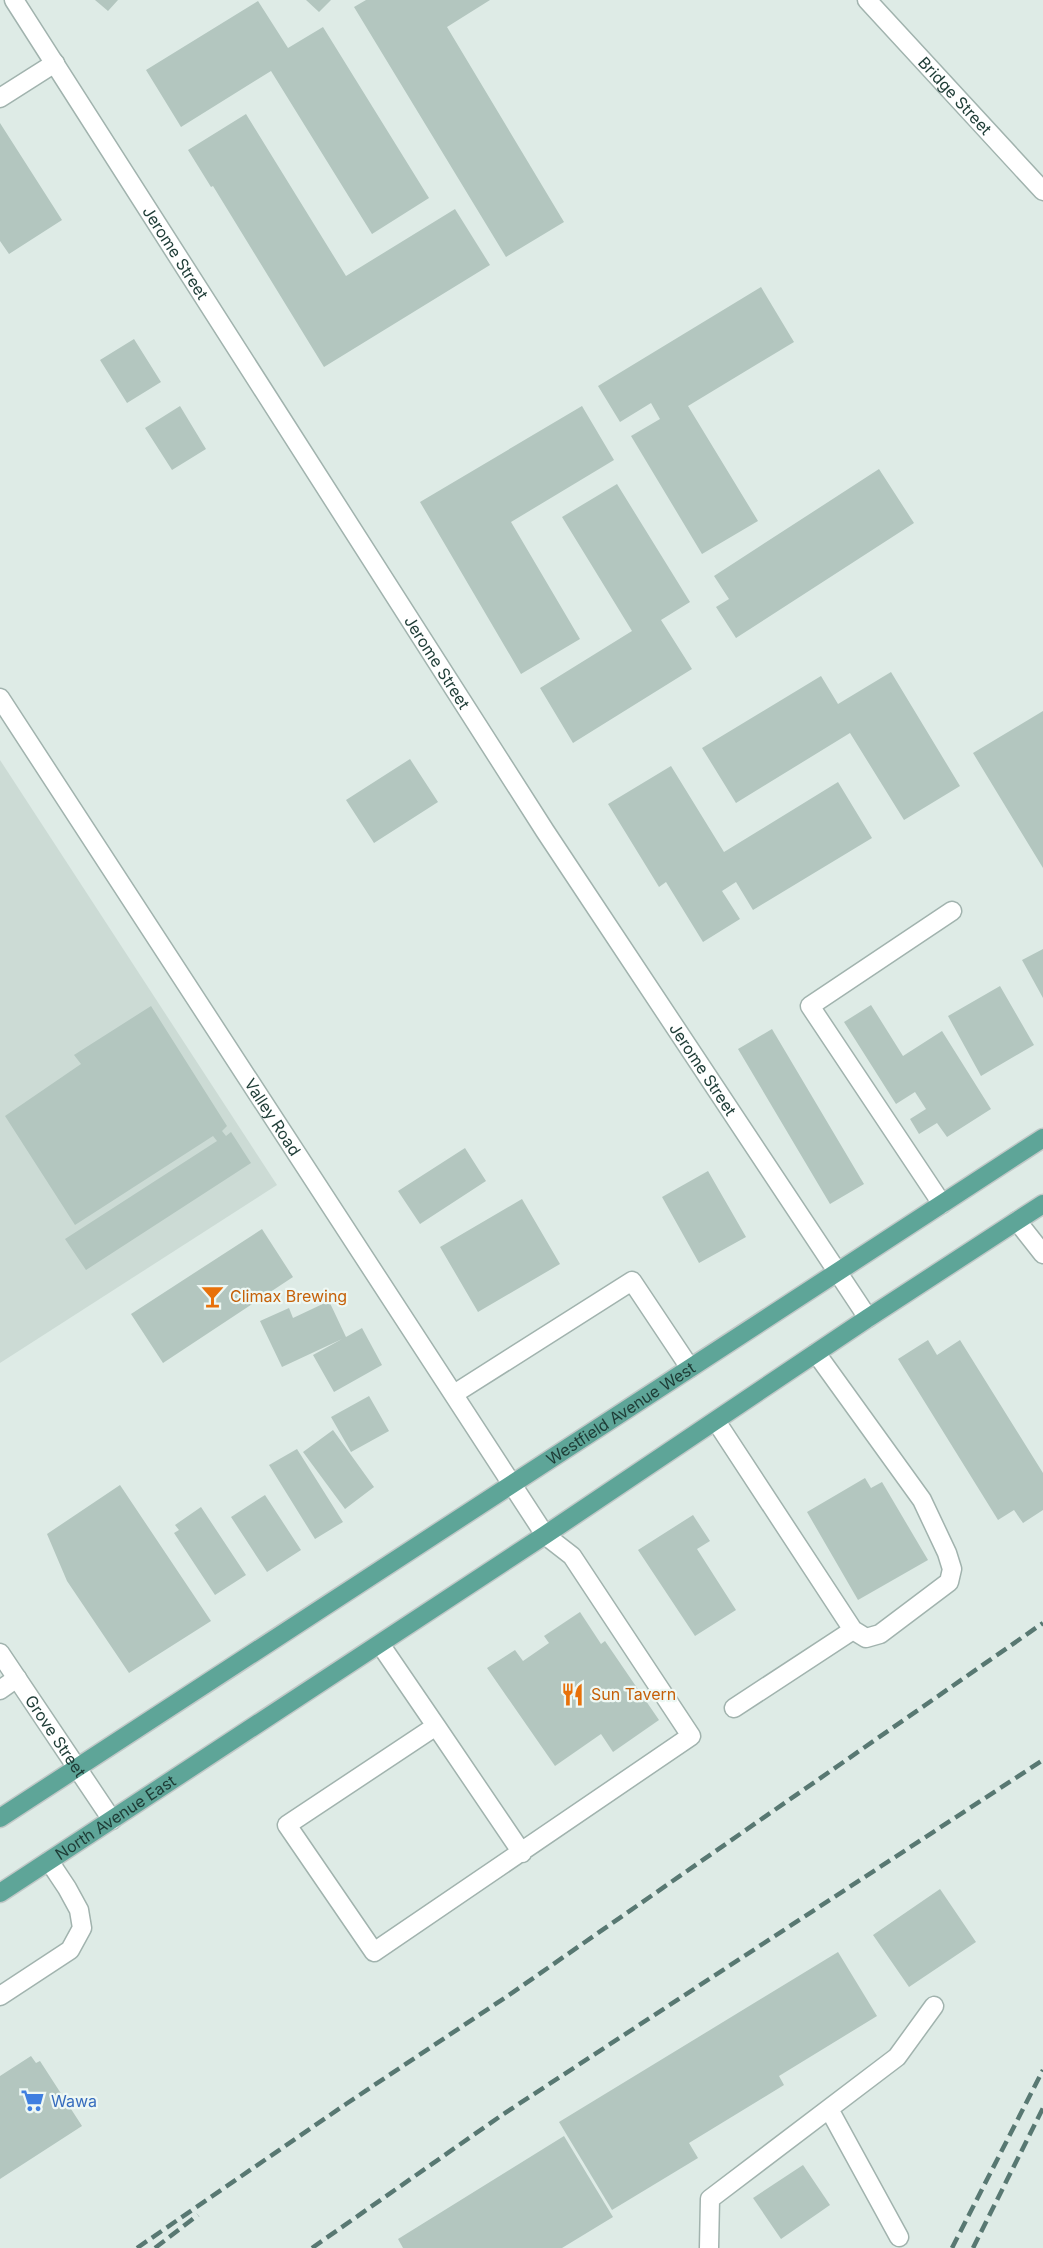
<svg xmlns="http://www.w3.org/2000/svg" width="1043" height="2248" font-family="Inter,sans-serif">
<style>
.built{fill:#ccdbd5}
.building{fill:#b3c6bf}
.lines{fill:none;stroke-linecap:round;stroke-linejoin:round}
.service-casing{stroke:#a1b3ae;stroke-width:21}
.minor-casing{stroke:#a1b3ae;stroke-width:21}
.primary-casing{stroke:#c0c8c7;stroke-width:21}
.service{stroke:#fff;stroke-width:18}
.minor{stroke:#fff;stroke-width:18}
.primary{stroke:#5ea598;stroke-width:18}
.rail{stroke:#587872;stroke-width:4.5;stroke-dasharray:12 6;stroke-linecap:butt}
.labels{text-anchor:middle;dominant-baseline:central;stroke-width:4.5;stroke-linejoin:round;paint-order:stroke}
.street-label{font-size:16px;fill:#1e3c36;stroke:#eef8f4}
.food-label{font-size:16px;fill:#c56008;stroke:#eef8f4;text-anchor:start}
.shop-label{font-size:16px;fill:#366cbe;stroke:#eef8f4;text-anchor:start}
</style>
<rect width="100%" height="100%" fill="#deebe6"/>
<!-- built -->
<path class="built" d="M 0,760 L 277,1185 L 0,1363 Z"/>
<!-- building -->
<path class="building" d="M 95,0 L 118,0 L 108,11 Z
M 306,0 L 331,0 L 319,12 Z
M 366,0 L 490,0 L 447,27 L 564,222 L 506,257 L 354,7 Z
M 258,1 L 288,48 L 323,27 L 429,198 L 372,234 L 271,71 L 181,127 L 146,70 Z
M 246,114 L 346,276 L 455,209 L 490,265 L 324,367 L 213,186 L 211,187 L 188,150 Z
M 0,123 L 62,220 L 9,254 L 0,241 Z
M 761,287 L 794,342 L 688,406 L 758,521 L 702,554 L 631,436 L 660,419 L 651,403 L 620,422 L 598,386 Z
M 134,339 L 161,382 L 127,403 L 100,360 Z
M 180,406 L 206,449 L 172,470 L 145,428 Z
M 582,406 L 614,460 L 511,522 L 580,639 L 521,674 L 420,502 Z
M 879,469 L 914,523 L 736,638 L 716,607 L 729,599 L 714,576 Z
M 617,484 L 690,602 L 661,620 L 692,669 L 573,743 L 540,688 L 632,631 L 562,517 Z
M 891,672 L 960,786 L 904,820 L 850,733 L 736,803 L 702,748 L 821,676 L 838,704 Z
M 1043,711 L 1043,868 L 973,753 Z
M 410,759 L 438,802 L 374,843 L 346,800 Z
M 671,766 L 724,852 L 838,782 L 872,838 L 753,910 L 736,882 L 722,891 L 740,919 L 703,942 L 666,882 L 659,887 L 608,804 Z
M 1043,949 L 1043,998 L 1022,960 Z
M 1000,986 L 1034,1045 L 981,1076 L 948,1016 Z
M 871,1005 L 903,1056 L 942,1031 L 991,1109 L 947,1137 L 937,1123 L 919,1134 L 910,1119 L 926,1109 L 915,1092 L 896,1104 L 844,1022 Z
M 151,1006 L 227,1126 L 222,1131 L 226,1136 L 231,1132 L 251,1163 L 86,1270 L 65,1239 L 217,1141 L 213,1136 L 75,1225 L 5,1116 L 81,1064 L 74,1055 Z
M 772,1029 L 864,1184 L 830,1204 L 738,1049 Z
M 465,1148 L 486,1181 L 420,1224 L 398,1191 Z
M 708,1171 L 746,1237 L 699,1263 L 662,1197 Z
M 522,1199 L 560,1264 L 478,1312 L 440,1247 Z
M 262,1229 L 293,1277 L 163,1363 L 131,1314 Z
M 329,1301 L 346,1337 L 362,1328 L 382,1365 L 334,1392 L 313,1355 L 342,1339 L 282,1367 L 260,1321 L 289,1308 L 293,1318 Z
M 928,1340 L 937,1355 L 960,1340 L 1043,1473 L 1043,1510 L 1023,1523 L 1014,1510 L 998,1520 L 898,1359 Z
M 369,1396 L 389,1431 L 351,1452 L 331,1417 Z
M 333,1430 L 374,1487 L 345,1509 L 303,1452 Z
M 297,1449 L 343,1522 L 315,1539 L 269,1465 Z
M 865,1478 L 871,1488 L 882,1482 L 928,1560 L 858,1600 L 807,1512 Z
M 120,1485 L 211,1621 L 129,1673 L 67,1581 L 47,1534 Z
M 265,1495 L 301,1550 L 267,1572 L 231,1517 Z
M 201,1507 L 246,1575 L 215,1595 L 174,1533 L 179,1530 L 175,1525 Z
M 693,1515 L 710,1541 L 697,1549 L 736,1610 L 695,1636 L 638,1550 Z
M 580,1612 L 601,1644 L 605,1641 L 659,1720 L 613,1752 L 601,1734 L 555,1766 L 487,1668 L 515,1650 L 523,1661 L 549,1643 L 544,1636 Z
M 940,1889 L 976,1942 L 909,1987 L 873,1935 Z
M 838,1952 L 877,2016 L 779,2076 L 784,2085 L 689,2143 L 698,2158 L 612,2210 L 559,2122 Z
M 31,2056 L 36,2063 L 40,2061 L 82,2126 L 0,2179 L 0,2076 Z
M 564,2136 L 613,2217 L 562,2248 L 403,2248 L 398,2239 Z
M 803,2165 L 830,2205 L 781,2239 L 753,2198 Z"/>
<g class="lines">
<defs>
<path id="service" d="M 0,98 L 55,63
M 942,1204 L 810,1006 L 952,911
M 1017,1221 L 1043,1254
M 454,1394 L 632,1281 L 690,1368
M 716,1421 L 853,1630 L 866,1638 L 880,1634 L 949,1582 L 952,1569 L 947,1553 L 922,1500 L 816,1353
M 380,1644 L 436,1726
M 0,1690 L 17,1678
M 734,1708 L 853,1630
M 522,1853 L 436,1726 L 287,1825 L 374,1952 L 691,1736 L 572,1556 L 545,1535
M 0,1996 L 70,1950 L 82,1928 L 79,1910 L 67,1888 L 49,1861
M 829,2109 L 899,2237
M 709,2248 L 710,2199 L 897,2057 L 934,2006"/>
<g id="minor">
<path id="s1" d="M 14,0 L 545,831 L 868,1318"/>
<path id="s2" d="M 867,0 L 1043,191"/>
<path id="s3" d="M 0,698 L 545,1535"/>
<path id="s4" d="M 0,1653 L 112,1820"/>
</g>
<g id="primary">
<path id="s5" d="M 0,1818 L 1043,1138"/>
<path id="s6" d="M 0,1893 L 545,1535 L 868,1318 L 1043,1204"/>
</g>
</defs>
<!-- service casing -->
<use href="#service" class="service-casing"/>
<!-- minor casing -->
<use href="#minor" class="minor-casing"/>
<!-- primary casing -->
<use href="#primary" class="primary-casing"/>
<!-- service -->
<use href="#service" class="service"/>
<!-- minor -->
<use href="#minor" class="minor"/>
<!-- primary -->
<use href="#primary" class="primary"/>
<!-- rail -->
<path class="rail" d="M 137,2248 L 346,2104 L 509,1995 L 1043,1623
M 155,2248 L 198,2215
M 312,2248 L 502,2115 L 1043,1760
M 952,2248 L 1043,2070
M 973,2248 L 1043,2108"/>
</g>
<!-- icons -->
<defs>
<symbol id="bar-bare" viewBox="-9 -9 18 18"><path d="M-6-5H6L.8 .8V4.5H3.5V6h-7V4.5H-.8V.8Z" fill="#e8710a" stroke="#eef8f4" stroke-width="2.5" paint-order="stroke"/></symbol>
<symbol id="restaurant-bare" viewBox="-9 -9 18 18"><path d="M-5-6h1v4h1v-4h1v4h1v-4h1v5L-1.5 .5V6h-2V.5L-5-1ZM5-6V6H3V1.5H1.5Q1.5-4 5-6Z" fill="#e8710a" stroke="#eef8f4" stroke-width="2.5" paint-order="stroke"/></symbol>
<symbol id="supermarket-bare" viewBox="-9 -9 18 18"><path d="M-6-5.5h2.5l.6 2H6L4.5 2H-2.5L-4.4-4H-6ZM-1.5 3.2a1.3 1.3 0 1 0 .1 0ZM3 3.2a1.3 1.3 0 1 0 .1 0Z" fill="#3f7fe0" stroke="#eef8f4" stroke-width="2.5" paint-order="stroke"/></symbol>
</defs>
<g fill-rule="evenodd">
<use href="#bar-bare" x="196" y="1280" width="33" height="33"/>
<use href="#restaurant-bare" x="556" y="1678" width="33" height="33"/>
<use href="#supermarket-bare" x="16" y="2084" width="33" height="33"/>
</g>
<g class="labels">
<!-- street labels -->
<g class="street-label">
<text stroke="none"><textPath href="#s2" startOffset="130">Bridge Street</textPath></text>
<text stroke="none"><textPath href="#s1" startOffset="300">Jerome Street</textPath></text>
<text stroke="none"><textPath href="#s1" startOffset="786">Jerome Street</textPath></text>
<text stroke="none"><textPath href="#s1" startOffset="1272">Jerome Street</textPath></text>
<text stroke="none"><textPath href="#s3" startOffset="500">Valley Road</textPath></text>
<text stroke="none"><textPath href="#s5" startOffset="741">Westfield Avenue West</textPath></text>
<text stroke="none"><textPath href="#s4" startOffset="100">Grove Street</textPath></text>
<text stroke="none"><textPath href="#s6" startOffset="138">North Avenue East</textPath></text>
</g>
<!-- food labels -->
<g class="food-label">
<text x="230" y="1296">Climax Brewing</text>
<text x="591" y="1694">Sun Tavern</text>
</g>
<!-- shop labels -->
<g class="shop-label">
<text x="51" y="2101">Wawa</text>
</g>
</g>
</svg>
